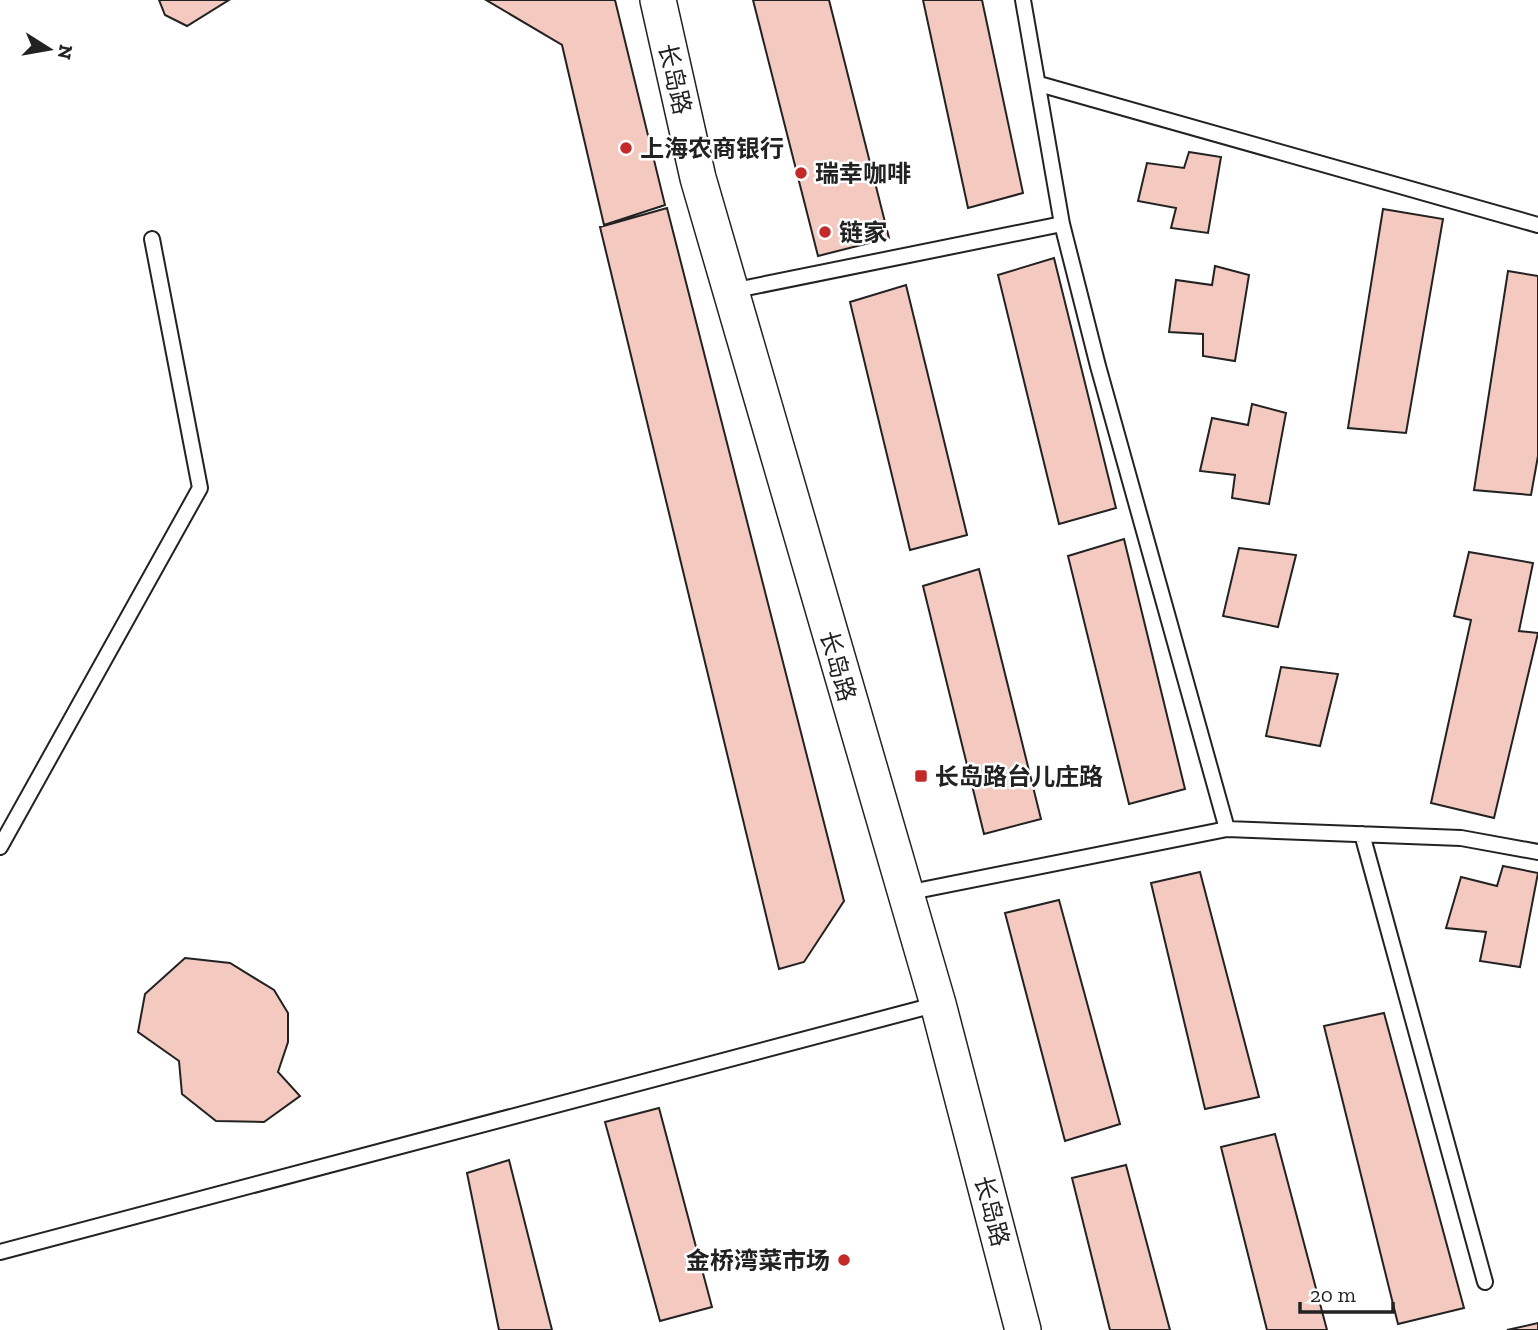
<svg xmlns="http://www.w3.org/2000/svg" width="1538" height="1330" font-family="'Zilla Slab','Noto Sans SC',serif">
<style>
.building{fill:#f3c9c0;stroke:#222;stroke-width:2}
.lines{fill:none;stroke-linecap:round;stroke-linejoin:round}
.service-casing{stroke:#222;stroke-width:18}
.tertiary-casing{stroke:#222;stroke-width:38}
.service{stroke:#fff;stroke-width:14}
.tertiary{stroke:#fff;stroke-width:35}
.poi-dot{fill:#c62828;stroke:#fff;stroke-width:2.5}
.labels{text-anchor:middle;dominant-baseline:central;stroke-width:5;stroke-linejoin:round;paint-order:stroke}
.street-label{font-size:24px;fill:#222;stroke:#fff}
.poi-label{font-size:24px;font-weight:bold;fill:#222;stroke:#fff;text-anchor:start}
</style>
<rect width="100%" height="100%" fill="#fff"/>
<!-- building -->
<path class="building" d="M 159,0 L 229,0 L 187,26 L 165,15 Z
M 486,0 L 615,0 L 665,205 L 604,225 L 562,45 Z
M 753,0 L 829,0 L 889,238 L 818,256 Z
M 923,0 L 982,0 L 1023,193 L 968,208 Z
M 1189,152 L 1221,157 L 1208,233 L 1171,228 L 1176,208 L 1138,201 L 1147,163 L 1184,168 Z
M 667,208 L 844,901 L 804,962 L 779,969 L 600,227 Z
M 1383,209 L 1443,219 L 1406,433 L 1348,428 Z
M 1054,258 L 1116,508 L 1059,524 L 998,275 Z
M 1215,266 L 1249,275 L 1235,361 L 1203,356 L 1203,334 L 1169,332 L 1176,280 L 1212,285 Z
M 1508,271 L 1538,276 L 1538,456 L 1531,495 L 1474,490 Z
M 906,285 L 967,535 L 910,550 L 850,302 Z
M 1252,404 L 1286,413 L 1269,504 L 1232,498 L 1235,475 L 1200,471 L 1212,418 L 1248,425 Z
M 1124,539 L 1185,789 L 1129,804 L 1068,556 Z
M 1239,548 L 1296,555 L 1278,627 L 1223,616 Z
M 1469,552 L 1533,563 L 1519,631 L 1538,633 L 1494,818 L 1431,803 L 1471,620 L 1454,616 Z
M 979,569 L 1041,819 L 984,834 L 923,586 Z
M 1281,667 L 1338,674 L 1320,746 L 1266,736 Z
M 1503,866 L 1538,873 L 1520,967 L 1480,961 L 1486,932 L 1446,928 L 1461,877 L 1497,886 Z
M 1200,872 L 1259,1097 L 1205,1109 L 1151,883 Z
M 1059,900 L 1120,1124 L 1065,1141 L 1005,913 Z
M 185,958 L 230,963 L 274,990 L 288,1013 L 288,1042 L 278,1072 L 300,1096 L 264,1122 L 216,1121 L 182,1094 L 179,1061 L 138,1032 L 145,994 Z
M 1384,1013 L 1464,1308 L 1398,1324 L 1324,1026 Z
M 659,1108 L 712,1307 L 660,1321 L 605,1122 Z
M 1275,1134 L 1327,1330 L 1267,1330 L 1221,1147 Z
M 509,1160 L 552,1330 L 499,1330 L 467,1173 Z
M 1126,1165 L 1170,1330 L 1110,1330 L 1072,1178 Z
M 1538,1323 L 1538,1330 L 1507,1330 Z"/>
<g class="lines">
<defs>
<path id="service" d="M 1023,0 L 1062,224 L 1098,366 L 1227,829
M 1039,84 L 1538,225
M 731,291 L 1062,224
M 1362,834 L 1485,1282
M 0,847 L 200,488 L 152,239
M 906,893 L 1227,829 L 1461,838 L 1538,852
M 0,1252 L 938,1004"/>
<path id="tertiary" d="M 658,0 L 698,178 L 938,1004 L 1023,1330"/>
</defs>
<!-- service casing -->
<use href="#service" class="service-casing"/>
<!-- tertiary casing -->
<use href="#tertiary" class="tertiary-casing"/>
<!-- service -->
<use href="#service" class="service"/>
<!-- tertiary -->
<use href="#tertiary" class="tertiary"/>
</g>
<!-- markers -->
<g class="poi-dot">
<circle cx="626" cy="148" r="7"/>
<circle cx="801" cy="173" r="7"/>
<circle cx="825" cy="232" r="7"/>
<rect x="914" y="769" width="14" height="14" rx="3.5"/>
<circle cx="844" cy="1260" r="7"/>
</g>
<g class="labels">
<!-- street labels -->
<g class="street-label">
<text transform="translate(675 79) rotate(77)">长岛路</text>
<text transform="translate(838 666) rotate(74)">长岛路</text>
<text transform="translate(992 1211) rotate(75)">长岛路</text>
</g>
<!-- poi labels -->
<g class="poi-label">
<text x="640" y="148">上海农商银行</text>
<text x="815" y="173">瑞幸咖啡</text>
<text x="839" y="232">链家</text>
<text x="935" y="776">长岛路台儿庄路</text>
<text x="830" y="1260" text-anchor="end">金桥湾菜市场</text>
</g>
</g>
<!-- north arrow -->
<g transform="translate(49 49) rotate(101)" stroke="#ffffff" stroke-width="5" paint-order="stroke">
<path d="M0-5L12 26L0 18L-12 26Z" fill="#222222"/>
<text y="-10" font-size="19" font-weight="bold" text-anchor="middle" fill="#222222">N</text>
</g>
<!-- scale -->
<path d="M1300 1302v10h93v-10" fill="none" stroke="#222222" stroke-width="3.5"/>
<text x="1310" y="1302" font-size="21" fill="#222222" stroke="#ffffff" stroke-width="5" paint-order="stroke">20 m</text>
</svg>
